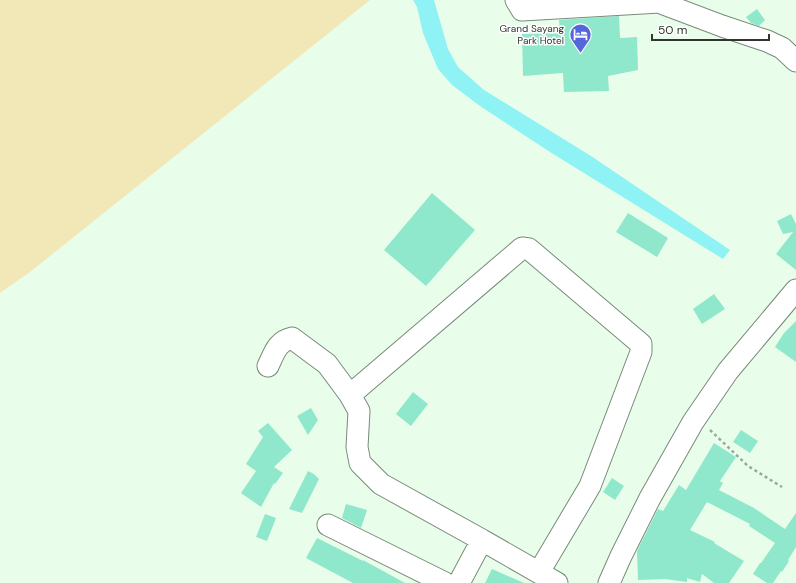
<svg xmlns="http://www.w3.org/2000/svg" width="796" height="583" font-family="'DM Sans',sans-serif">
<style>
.green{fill:#f2e7b7}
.water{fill:#8ff2f4}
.building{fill:#8fe7cc}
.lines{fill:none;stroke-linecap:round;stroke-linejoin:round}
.minor-casing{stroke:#788b7a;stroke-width:23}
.path{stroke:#99a89a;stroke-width:2.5;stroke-dasharray:3 3;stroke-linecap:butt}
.minor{stroke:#fff;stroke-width:21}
.labels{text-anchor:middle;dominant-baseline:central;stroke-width:3;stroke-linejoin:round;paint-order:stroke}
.poi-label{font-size:10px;fill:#2e362f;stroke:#fff;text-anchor:end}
</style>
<rect width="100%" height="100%" fill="#e9feea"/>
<!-- green -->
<path class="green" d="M 0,0 L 370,0 L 30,272 L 0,293 Z"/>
<!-- water -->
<path class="water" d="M 413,0 L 434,0 L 448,49 L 458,67 L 484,90 L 591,156 L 730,250 L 723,259 L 550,152 L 480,106 L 452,85 L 438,69 L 423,33 L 417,7 Z"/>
<!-- building -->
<path class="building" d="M 757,9 L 765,20 L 759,26 L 751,23 L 746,17 Z
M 619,16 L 620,38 L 637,37 L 638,70 L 608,76 L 609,91 L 564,92 L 563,73 L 523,76 L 522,34 L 560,33 L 559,20 Z
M 432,193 L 475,230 L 426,286 L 384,250 Z
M 628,213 L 668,238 L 657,257 L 616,232 Z
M 791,214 L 796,224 L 796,270 L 776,254 L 793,232 L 783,234 L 777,221 Z
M 714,294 L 725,309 L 702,324 L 693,309 Z
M 796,321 L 796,362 L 775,347 L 784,333 Z
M 413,392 L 428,404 L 411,426 L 396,414 Z
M 311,408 L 318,420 L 308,435 L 297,416 Z
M 268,423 L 292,450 L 274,467 L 283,473 L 275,484 L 274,483 L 261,507 L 241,493 L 256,471 L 246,464 L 263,437 L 258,431 Z
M 741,430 L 758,441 L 750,453 L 733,442 Z
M 714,443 L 736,457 L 720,481 L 723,483 L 719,490 L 754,508 L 785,529 L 796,513 L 796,547 L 788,560 L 789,561 L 782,572 L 781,571 L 773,583 L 767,583 L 753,574 L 760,563 L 761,563 L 775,543 L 749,526 L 750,524 L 707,502 L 690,530 L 715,542 L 714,543 L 744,561 L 729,583 L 714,583 L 702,574 L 700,582 L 687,578 L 687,582 L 665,579 L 638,580 L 637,551 L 658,509 L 663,511 L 679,485 L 686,490 Z
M 308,471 L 314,474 L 319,479 L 302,513 L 289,509 Z
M 612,478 L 624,486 L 615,500 L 603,492 Z
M 346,504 L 367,510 L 361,528 L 342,518 Z
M 265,514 L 276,518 L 267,541 L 256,537 Z
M 317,538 L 363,561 L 363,560 L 405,583 L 353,583 L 306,558 Z
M 492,569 L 524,583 L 485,583 Z"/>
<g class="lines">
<defs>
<path id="minor" d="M 516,0 L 522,10 L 660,2
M 658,0 L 661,3 L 722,26 L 767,41 L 782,48 L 796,61
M 268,366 C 274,354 277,341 292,338 L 327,364 L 350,395 L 359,411 L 357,447 L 360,463 L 381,484 L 482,540 L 459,583
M 350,395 L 522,248 L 529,249 L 641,344 L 641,352 L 590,486 L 539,572
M 328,525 L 445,583
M 482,540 L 557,583
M 609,583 L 621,556 L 650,498 L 693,422 L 728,371 L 796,290"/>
</defs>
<!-- minor casing -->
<use href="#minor" class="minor-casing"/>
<!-- path -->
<path class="path" d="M 710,430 L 748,466 L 782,487"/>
<!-- minor -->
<use href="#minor" class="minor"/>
</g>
<!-- icons -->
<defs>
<symbol id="hotel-pin" viewBox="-11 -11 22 30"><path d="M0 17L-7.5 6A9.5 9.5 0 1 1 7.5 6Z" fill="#5565db" stroke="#fff"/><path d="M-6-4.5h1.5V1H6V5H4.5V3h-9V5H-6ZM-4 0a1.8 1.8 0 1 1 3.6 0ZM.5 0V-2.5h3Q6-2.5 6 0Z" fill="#fff"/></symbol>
</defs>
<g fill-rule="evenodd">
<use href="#hotel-pin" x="568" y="22" width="25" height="34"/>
</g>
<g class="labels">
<!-- poi labels -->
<g class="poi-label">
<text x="564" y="28">Grand Sayang<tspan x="564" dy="12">Park Hotel</tspan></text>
</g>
</g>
<!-- scale -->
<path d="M652 34v6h117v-6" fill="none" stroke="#2e362f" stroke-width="2"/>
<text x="658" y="34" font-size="12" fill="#2e362f" stroke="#ffffff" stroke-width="3" paint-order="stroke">50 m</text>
</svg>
